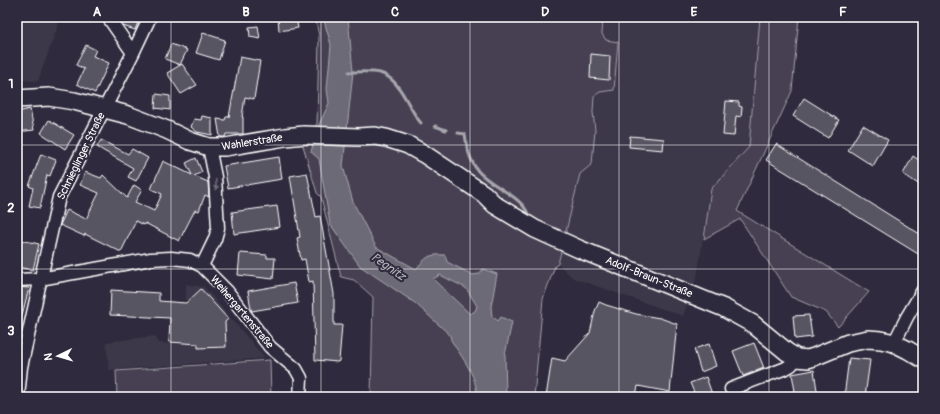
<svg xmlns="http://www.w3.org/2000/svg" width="940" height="414" font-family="Pangolin,sans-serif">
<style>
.built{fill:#3c3749}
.green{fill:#464152;stroke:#a2a0a8}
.water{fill:#6d6a77;stroke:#a7a6ad;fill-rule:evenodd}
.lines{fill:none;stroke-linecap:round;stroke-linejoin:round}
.stream{stroke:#a7a6ad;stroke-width:3}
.building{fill:#595564;stroke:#fff}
.minor-casing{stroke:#fff;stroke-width:15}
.secondary-casing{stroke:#fff;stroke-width:20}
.minor{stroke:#2f2a3d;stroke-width:12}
.secondary{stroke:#2f2a3d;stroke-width:17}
.oneway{fill:#6d6a77}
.grid{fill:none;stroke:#fff;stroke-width:1;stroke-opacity:0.55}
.labels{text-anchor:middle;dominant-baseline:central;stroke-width:4;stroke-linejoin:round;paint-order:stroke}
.street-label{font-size:11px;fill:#fff;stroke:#2f2a3d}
.water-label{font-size:12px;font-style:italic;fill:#b6b4bb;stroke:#2f2a3d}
.neatline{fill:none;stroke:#fff;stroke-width:1.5}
.grid-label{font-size:13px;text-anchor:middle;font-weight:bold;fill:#fff}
</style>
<rect width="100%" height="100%" fill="#2f2a3d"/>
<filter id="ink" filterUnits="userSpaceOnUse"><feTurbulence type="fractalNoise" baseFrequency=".025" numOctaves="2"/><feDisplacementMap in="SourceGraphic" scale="8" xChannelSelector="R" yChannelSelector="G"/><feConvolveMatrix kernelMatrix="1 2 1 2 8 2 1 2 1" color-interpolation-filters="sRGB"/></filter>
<g filter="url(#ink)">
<!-- built -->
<path class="built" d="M 17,17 L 61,17 L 38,81 L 17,80 Z
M 603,17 L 760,17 L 749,147 L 711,189 L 697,277 L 683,316 L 573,278 L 558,264 L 580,174 L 595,130 L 593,112 L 594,96 L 600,92 L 614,90 L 618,43 L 606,41 L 602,34 Z
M 186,284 L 204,287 L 265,358 L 109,370 L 106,342 L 155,336 L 159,343 L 184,344 L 186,301 Z"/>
<!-- green -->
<path class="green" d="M 315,17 L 603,17 L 602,34 L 606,40 L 618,42 L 614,90 L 600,92 L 594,96 L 593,112 L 595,130 L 592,164 L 580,174 L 558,264 L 555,266 L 543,299 L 534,397 L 371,397 L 373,297 L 354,280 L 341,277 L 321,197 L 317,193 L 301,139 L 317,124 L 319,36 Z
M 760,17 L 799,17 L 792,91 L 737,211 L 869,292 L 838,327 L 826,312 L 791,297 L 740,219 L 704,239 L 711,189 L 749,147 Z
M 270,360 L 271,397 L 117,397 L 116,371 Z"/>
<!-- water -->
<path class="water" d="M 323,17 L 348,17 L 353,72 L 343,166 L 353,202 L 376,247 L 416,269 C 427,257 428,254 445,255 L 447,262 L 473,275 L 479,274 L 483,269 L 497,274 L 491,307 L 492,316 L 498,321 L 501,317 L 512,322 L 505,355 L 506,397 L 477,397 C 477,375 462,358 451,340 L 450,335 L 415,303 L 360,266 L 330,224 L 319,159 L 311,152 L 318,127 L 329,103 L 327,89 L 331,45 ZM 440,275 L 466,288 L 477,306 L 475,311 L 470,314 L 435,281 L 433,279 Z"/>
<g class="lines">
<!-- stream -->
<path class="stream" d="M 349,72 C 359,72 371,71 380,73 C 401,79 408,109 421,123
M 435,126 L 446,130
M 458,133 L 465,134 C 467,148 469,159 478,171 C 491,187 526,197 529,218"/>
</g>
<!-- building -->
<path class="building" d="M 117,17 L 140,17 L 135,30 L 123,26 Z
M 278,17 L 296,17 L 298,28 L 279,31 Z
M 258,26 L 260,39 L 250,37 L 249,27 Z
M 203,33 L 225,40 L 219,60 L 196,53 Z
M 171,44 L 187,50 L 180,65 L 165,59 Z
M 86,45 L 96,50 L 93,56 L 109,63 L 95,93 L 77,84 L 84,69 L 76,65 Z
M 591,54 L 610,56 L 609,80 L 590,78 Z
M 240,57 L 260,61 L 254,99 L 245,97 L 242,117 L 243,117 L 243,134 L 226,134 L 225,137 L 220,137 L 217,119 L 225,120 L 226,117 L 229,117 Z
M 182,64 L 197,85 L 181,94 L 167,73 Z
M 156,94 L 170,96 L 170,110 L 155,108 Z
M 804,98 L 839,120 L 828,138 L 793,116 Z
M 726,101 L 739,102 L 739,106 L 742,107 L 741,117 L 736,116 L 734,136 L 723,135 Z
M 30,109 L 34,130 L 17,132 L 17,112 Z
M 202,116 L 212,118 L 212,135 L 197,132 L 191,127 L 194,119 L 201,120 Z
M 49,120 L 74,135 L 65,149 L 41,133 Z
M 863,125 L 888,140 L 873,166 L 848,150 Z
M 630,136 L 664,139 L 663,150 L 629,147 Z
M 101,140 L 128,154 L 132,149 L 148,158 L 136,181 L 128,177 L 133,168 L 97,147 Z
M 776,144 L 923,236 L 923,257 L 766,160 Z
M 41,154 L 56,160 L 50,176 L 47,175 L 40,208 L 29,206 L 33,188 L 29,186 Z
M 913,156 L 923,163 L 923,187 L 903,174 Z
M 279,157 L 282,179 L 228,188 L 224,166 Z
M 196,158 L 202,172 L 194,176 L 208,182 L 209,197 L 205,195 L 199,211 L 195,210 L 179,241 L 145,223 L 144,225 L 136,221 L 121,252 L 85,234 L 84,236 L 60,225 L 67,210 L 86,219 L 99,193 L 80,185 L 85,172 L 101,178 L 103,175 L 127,198 L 134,185 L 142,190 L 135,202 L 154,211 L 162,194 L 151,189 L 163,161 L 192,175 L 186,163 Z
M 307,173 L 316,217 L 320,216 L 331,277 L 334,294 L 334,325 L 342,325 L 339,361 L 338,362 L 315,360 L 313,281 L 309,282 L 305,259 L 301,260 L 297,238 L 300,237 L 290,176 Z
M 277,206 L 280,227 L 234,234 L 232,212 Z
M 21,240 L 39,244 L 33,270 L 17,267 L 17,258 Z
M 240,253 L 267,255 L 267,258 L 275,258 L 273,279 L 238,275 Z
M 294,283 L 298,303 L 252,311 L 251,309 L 248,291 Z
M 17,287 L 29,288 L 20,323 L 17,322 Z
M 201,289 L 228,319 L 225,322 L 226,347 L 198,348 L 198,344 L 169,342 L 170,318 L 110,315 L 111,290 L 159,293 L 159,301 L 186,303 Z
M 599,302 L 606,305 L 636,314 L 660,318 L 677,324 L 670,392 L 638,386 L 636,395 L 632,397 L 546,397 L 552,358 L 565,361 L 590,333 L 595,311 Z
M 809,315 L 812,337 L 795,339 L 793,316 Z
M 754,343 L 764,368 L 743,376 L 733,351 Z
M 709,344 L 716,366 L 701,372 L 694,349 Z
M 849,358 L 870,360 L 865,397 L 844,397 Z
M 814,370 L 818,397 L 796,397 L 792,374 Z
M 706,377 L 713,397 L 696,397 L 690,383 Z"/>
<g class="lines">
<defs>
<path id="minor" d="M 108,17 L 133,53
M 209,147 L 215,177 L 218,228 L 215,239 L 202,266 L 227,291 L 270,347 L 296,369 L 301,378 L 300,397
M 17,280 L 40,279 L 151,259 L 171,258 L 190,260 L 202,266
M 894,343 L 907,317 L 923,290
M 731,389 L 786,368 L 791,365 L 797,358
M 18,397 L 21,367 L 59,197 L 133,53 L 150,17"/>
<path id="secondary" d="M 17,99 L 49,97 L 74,101 L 128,115 L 167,130 L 190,141 L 209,147 L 225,147 L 285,137 L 304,135 L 358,137 L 375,136 L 386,138 L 408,145 L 424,154 L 484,194 L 495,205 L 535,229 L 579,249 L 724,308 L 753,324 L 787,352 L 797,358 L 808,359 L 814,357 L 848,343 L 868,339 L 881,340 L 894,343 L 908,350 L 923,359"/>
</defs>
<!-- minor casing -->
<use href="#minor" class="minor-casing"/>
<!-- secondary casing -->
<use href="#secondary" class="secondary-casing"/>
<!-- minor -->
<use href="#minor" class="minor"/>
<!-- secondary -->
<use href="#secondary" class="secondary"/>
</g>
<!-- one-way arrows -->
<defs><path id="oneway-solid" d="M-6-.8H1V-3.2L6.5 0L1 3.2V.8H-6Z"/></defs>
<use class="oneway" href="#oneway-solid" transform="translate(216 185) rotate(87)"/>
</g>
<!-- grid -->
<path class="grid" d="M 171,17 L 171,397M 321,17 L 321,397M 470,17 L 470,397M 619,17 L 619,397M 769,17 L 769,397M 17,145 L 923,145M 17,269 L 923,269"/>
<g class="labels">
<!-- street labels -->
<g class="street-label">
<text transform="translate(252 142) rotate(-9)">Wahlerstraße</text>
<text transform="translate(81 156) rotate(-64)">Schnieglinger Straße</text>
<text transform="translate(649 277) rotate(22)">Adolf-Braun-Straße</text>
<text transform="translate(242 312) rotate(50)">Weihergartenstraße</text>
</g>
<!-- water labels -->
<g class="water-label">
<text transform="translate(388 267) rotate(35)">Pegnitz</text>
</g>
</g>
<!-- margin -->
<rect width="940" height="414" fill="none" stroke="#2f2a3d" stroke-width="44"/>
<!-- north arrow -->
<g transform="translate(58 356) rotate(265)" stroke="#2f2a3d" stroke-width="3" paint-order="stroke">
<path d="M0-3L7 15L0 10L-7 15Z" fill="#ffffff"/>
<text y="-6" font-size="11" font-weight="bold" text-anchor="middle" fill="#ffffff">N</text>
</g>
<rect x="22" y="22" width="896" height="370" class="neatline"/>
<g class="grid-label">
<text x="97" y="16">A</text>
<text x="246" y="16">B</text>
<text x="395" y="16">C</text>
<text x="545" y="16">D</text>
<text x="694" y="16">E</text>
<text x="843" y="16">F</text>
<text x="11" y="88">1</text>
<text x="11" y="212">2</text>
<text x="11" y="335">3</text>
</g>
</svg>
